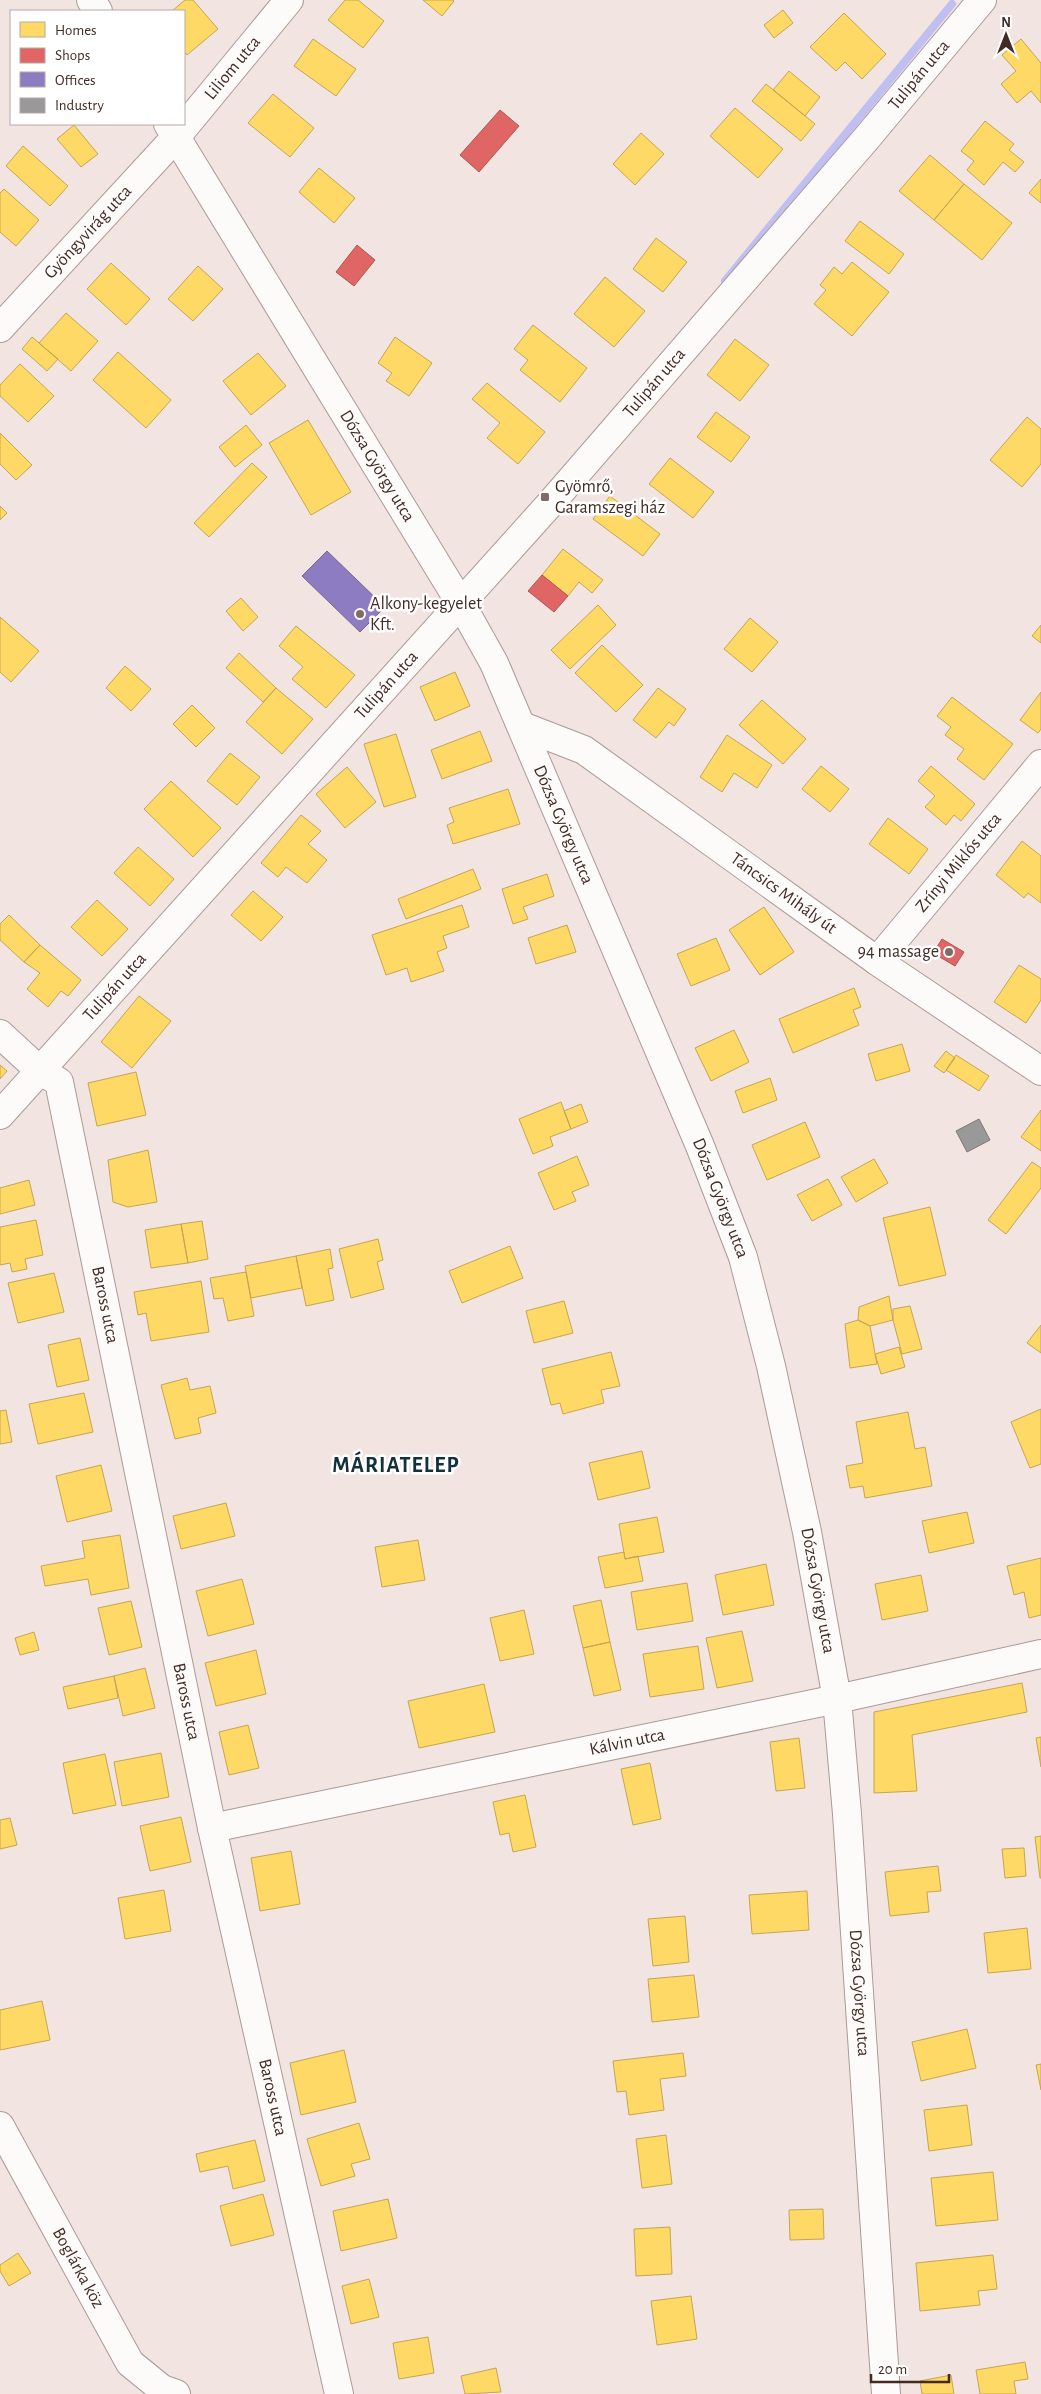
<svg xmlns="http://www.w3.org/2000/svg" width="1041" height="2394" font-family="'Alegreya Sans',sans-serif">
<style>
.homes{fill:#ffd966;stroke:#c6a552}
.shops{fill:#e06666;stroke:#b15452}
.offices{fill:#8e7cc3;stroke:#776493}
.industry{fill:#999;stroke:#7f7876}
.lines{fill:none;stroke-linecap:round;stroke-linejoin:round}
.stream{stroke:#c0bff2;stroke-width:8}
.minor-casing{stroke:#ab9a95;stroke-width:30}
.major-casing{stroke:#ab9a95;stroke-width:30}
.minor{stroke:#fdfbfa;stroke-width:28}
.major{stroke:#fdfbfa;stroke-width:28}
.poi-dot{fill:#806c65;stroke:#fff;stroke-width:2}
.labels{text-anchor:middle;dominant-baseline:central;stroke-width:5;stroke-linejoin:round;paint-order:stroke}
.street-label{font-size:18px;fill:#422b23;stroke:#fff}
.poi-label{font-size:18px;fill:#422b23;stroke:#fff;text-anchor:start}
.district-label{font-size:22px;font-weight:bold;letter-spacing:1px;fill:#12313a;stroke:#fff}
</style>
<rect width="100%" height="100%" fill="#f2e4e0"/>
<!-- homes -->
<path class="homes" d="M 185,0 L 193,0 L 218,29 L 187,55 L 184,51 L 184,11 L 172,11 Z
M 345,0 L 358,0 L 384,21 L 363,48 L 328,20 Z
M 423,0 L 453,0 L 454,1 L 442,16 Z
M 783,10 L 793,23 L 774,38 L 764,25 Z
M 844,13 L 886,54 L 862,79 L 845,62 L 836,71 L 810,47 Z
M 313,39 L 356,69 L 336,96 L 294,66 Z
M 1021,39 L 1041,63 L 1041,103 L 1031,91 L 1017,103 L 1001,84 L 1016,71 L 1002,55 Z
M 789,71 L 820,97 L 805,116 L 773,90 Z
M 766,84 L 815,124 L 801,141 L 752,101 Z
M 273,94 L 314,128 L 290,157 L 248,123 Z
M 735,108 L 783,149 L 758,178 L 710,136 Z
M 985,121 L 1014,144 L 1009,150 L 1024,162 L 1015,172 L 1003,162 L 984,185 L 967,170 L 974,161 L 961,151 Z
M 74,125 L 98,154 L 81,167 L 57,139 Z
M 641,133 L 664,154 L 635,185 L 613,164 Z
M 23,146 L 68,186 L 50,206 L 6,166 Z
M 930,155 L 964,184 L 934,220 L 899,191 Z
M 319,168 L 355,198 L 334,223 L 299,192 Z
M 1041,179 L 1041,203 L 1029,193 Z
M 964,184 L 1012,223 L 982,260 L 934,220 Z
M 4,189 L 39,220 L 16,246 L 0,232 L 0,193 Z
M 860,221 L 904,254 L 889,274 L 845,241 Z
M 656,238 L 687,262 L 663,292 L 633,269 Z
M 852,262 L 889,292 L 852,336 L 814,304 L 826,290 L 820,285 L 834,267 L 842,274 Z
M 111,263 L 150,299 L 126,325 L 87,289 Z
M 198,266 L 223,289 L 193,321 L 168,299 Z
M 605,277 L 645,311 L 614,347 L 574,314 Z
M 66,313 L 98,341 L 71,371 L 39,343 Z
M 533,325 L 587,368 L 560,402 L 520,370 L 528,360 L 514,349 Z
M 32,337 L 58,359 L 47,371 L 22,349 Z
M 395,337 L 432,363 L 409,396 L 386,381 L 392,373 L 378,363 Z
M 735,339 L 769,365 L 740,401 L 707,375 Z
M 118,352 L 171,400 L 146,428 L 93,380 Z
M 258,353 L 286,386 L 251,415 L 223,381 Z
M 20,364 L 54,396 L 28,422 L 0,396 L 0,385 Z
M 487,383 L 545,432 L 518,464 L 487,438 L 500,423 L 472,399 Z
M 716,412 L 750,437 L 731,462 L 697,437 Z
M 1027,417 L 1041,429 L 1041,464 L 1022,487 L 990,460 Z
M 308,420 L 351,492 L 311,515 L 269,443 Z
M 246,425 L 262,445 L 235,467 L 219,447 Z
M 0,433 L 32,465 L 16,480 L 0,464 Z
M 670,458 L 714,492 L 693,518 L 649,484 Z
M 252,463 L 267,477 L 209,537 L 194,523 Z
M 610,496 L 660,534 L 643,556 L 593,519 Z
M 0,506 L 7,513 L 0,520 Z
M 563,549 L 603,580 L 592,593 L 579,582 L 568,596 L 542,575 Z
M 241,598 L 258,617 L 243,631 L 226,611 Z
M 598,605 L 616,625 L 570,669 L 551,650 Z
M 0,617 L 39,651 L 11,682 L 0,672 Z
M 750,618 L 778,642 L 752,672 L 724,649 Z
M 1041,625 L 1041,643 L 1032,636 Z
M 296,626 L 355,675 L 326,708 L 292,679 L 303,667 L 279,646 Z
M 602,645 L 643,685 L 616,712 L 575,673 Z
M 239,653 L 276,688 L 263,702 L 226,668 Z
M 125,666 L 151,689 L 131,711 L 106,688 Z
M 455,672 L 470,706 L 435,721 L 420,687 Z
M 276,688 L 313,719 L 282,754 L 246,722 Z
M 658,688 L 686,709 L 674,726 L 669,722 L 656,738 L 633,720 Z
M 1041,692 L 1041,729 L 1038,733 L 1020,720 Z
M 952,697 L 1013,744 L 984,780 L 957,759 L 964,749 L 945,735 L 951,727 L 937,716 Z
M 762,700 L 806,739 L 783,764 L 739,725 Z
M 192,705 L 215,728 L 196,747 L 173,724 Z
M 480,731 L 492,761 L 442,779 L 431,750 Z
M 396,734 L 416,797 L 384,807 L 364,744 Z
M 727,735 L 772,765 L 757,788 L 734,773 L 722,792 L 700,777 Z
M 230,753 L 260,777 L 237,805 L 207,781 Z
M 821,766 L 849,789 L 830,812 L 802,789 Z
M 931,766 L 975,804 L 961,821 L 954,815 L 946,825 L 925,807 L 935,796 L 918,781 Z
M 347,767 L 376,802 L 345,828 L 316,794 Z
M 171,781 L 221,828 L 193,857 L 144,809 Z
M 508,789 L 520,824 L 453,844 L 447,825 L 454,822 L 449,808 Z
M 301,815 L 321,831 L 308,844 L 327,860 L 307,883 L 286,867 L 278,877 L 261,863 Z
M 888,818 L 928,849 L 909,874 L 869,844 Z
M 1022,841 L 1041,856 L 1041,903 L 1028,893 L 1024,898 L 996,875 Z
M 138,847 L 174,879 L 150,906 L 114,873 Z
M 473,869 L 481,889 L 406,919 L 398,899 Z
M 547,874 L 554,896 L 523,907 L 528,919 L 513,924 L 502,889 Z
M 253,891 L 283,917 L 261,941 L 231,915 Z
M 97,900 L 128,929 L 102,956 L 71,927 Z
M 462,905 L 469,927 L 443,936 L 447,948 L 437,952 L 444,971 L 411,982 L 407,968 L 386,975 L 372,935 Z
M 764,907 L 794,952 L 760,975 L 729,930 Z
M 9,915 L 40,945 L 24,962 L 0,940 L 0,924 Z
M 567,925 L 576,952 L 536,964 L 528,938 Z
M 716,938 L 730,970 L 691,986 L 677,954 Z
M 40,945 L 81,980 L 68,996 L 61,991 L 48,1007 L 27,989 L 40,973 L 24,962 Z
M 1019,965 L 1041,979 L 1041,1000 L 1026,1023 L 994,1002 Z
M 854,988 L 861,1007 L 853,1010 L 859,1025 L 793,1053 L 779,1019 Z
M 139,996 L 171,1021 L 132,1068 L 101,1042 Z
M 734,1030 L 749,1062 L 711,1081 L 695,1048 Z
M 902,1044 L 910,1071 L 876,1081 L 868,1054 Z
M 946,1051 L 955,1058 L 944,1073 L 934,1066 Z
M 956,1055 L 989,1076 L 979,1091 L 946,1070 Z
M 0,1065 L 7,1071 L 0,1079 Z
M 136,1072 L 146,1115 L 97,1126 L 88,1083 Z
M 770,1078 L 777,1100 L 743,1113 L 735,1091 Z
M 561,1102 L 571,1129 L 550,1137 L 553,1146 L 533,1154 L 519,1119 Z
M 581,1104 L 588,1122 L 571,1129 L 564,1111 Z
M 1041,1110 L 1041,1151 L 1021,1137 Z
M 805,1122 L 820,1157 L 767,1180 L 752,1145 Z
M 148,1150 L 157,1202 L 128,1207 L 113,1202 L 108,1160 Z
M 577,1156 L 589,1185 L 572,1192 L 576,1201 L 554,1210 L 538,1173 Z
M 874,1159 L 888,1183 L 856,1202 L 841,1177 Z
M 1032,1162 L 1041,1168 L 1041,1188 L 1006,1234 L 988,1220 Z
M 828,1179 L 842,1205 L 812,1221 L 797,1195 Z
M 29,1180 L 35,1205 L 0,1214 L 0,1188 Z
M 930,1207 L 946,1275 L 899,1286 L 883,1218 Z
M 36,1220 L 43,1255 L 25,1259 L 27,1269 L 12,1272 L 10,1263 L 0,1265 L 0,1227 Z
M 202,1221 L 208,1259 L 188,1263 L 181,1224 Z
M 181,1224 L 188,1263 L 151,1268 L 145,1230 Z
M 378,1239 L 383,1260 L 377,1262 L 384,1289 L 351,1298 L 339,1249 Z
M 510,1246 L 523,1278 L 462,1303 L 449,1271 Z
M 330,1249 L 333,1268 L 328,1269 L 334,1300 L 306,1306 L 296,1256 Z
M 296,1256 L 302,1288 L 251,1298 L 245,1266 Z
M 246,1272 L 254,1316 L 228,1321 L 223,1298 L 214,1299 L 210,1278 Z
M 54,1273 L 64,1312 L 18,1323 L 8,1283 Z
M 201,1281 L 209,1332 L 151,1341 L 146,1313 L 138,1315 L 134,1292 Z
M 889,1296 L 893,1320 L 870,1326 L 858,1320 L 859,1307 Z
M 564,1301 L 573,1333 L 534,1343 L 526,1311 Z
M 910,1306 L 922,1349 L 902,1354 L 893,1320 L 893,1309 Z
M 858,1320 L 870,1326 L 877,1364 L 850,1368 L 845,1324 Z
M 1041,1325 L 1041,1353 L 1027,1343 Z
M 80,1338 L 89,1380 L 57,1387 L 48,1345 Z
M 899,1347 L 905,1367 L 881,1374 L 875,1354 Z
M 611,1352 L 620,1386 L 601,1390 L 604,1403 L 563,1414 L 560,1403 L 551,1405 L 542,1369 Z
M 187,1378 L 190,1390 L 210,1386 L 216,1413 L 198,1418 L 201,1433 L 175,1439 L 161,1385 Z
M 84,1393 L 93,1432 L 38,1444 L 29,1404 Z
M 1041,1409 L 1041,1464 L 1030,1468 L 1011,1422 Z
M 6,1410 L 12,1442 L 0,1444 L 0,1411 Z
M 908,1412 L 915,1449 L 925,1447 L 932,1486 L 865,1498 L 863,1486 L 850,1488 L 846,1466 L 863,1463 L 856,1422 Z
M 642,1451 L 650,1488 L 598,1500 L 589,1463 Z
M 101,1465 L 112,1511 L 67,1522 L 56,1476 Z
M 226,1503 L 235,1536 L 181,1549 L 173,1516 Z
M 967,1512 L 974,1543 L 929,1553 L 922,1521 Z
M 657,1517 L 664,1552 L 625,1559 L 619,1524 Z
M 120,1535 L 129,1588 L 91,1595 L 88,1579 L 45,1586 L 41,1566 L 85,1558 L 82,1541 Z
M 418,1540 L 425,1580 L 382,1587 L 375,1547 Z
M 624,1552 L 625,1559 L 638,1556 L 643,1581 L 605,1588 L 598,1557 Z
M 1041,1558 L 1041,1615 L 1029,1618 L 1024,1592 L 1014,1595 L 1007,1566 Z
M 766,1564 L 774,1605 L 723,1615 L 715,1575 Z
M 921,1575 L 928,1611 L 882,1620 L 875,1584 Z
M 242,1579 L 254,1624 L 208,1636 L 196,1591 Z
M 687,1583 L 693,1621 L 637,1630 L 631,1592 Z
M 601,1600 L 610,1642 L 583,1648 L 573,1606 Z
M 131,1601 L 142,1647 L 109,1655 L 98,1608 Z
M 524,1610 L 534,1654 L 500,1661 L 490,1618 Z
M 742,1631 L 753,1681 L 717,1688 L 706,1638 Z
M 34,1632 L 39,1650 L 20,1655 L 15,1638 Z
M 610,1642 L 621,1690 L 594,1696 L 583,1648 Z
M 698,1646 L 704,1689 L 650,1697 L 643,1654 Z
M 256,1650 L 266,1694 L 216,1706 L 205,1663 Z
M 145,1668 L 155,1708 L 123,1716 L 114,1676 Z
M 114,1676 L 118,1698 L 68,1709 L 63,1687 Z
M 1022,1683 L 1027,1712 L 912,1735 L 917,1791 L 874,1793 L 874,1712 Z
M 484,1684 L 495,1732 L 419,1748 L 408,1701 Z
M 248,1725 L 259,1768 L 229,1775 L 219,1732 Z
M 1041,1737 L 1041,1767 L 1036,1738 Z
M 799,1738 L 805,1788 L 776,1791 L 770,1742 Z
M 161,1753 L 169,1797 L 122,1806 L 114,1762 Z
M 105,1754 L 116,1805 L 73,1814 L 63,1763 Z
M 650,1763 L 661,1819 L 633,1825 L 621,1769 Z
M 525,1795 L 536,1847 L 513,1852 L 509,1833 L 500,1835 L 493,1802 Z
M 181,1817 L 191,1862 L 150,1871 L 140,1826 Z
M 10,1818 L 17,1845 L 0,1849 L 0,1820 Z
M 1041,1836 L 1041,1878 L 1040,1878 L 1035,1837 Z
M 1024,1848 L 1026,1876 L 1005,1878 L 1002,1849 Z
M 291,1851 L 300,1904 L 260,1911 L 251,1858 Z
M 938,1866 L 941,1891 L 927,1892 L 929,1912 L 890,1916 L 885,1872 Z
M 164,1890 L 171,1931 L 125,1939 L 118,1898 Z
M 807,1891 L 809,1930 L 752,1934 L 749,1895 Z
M 685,1916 L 689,1962 L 653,1966 L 648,1919 Z
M 1027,1928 L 1031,1969 L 988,1973 L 984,1933 Z
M 694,1975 L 699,2017 L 652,2022 L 648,1979 Z
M 42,2001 L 50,2040 L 0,2050 L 0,2010 Z
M 967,2029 L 976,2068 L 921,2081 L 912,2042 Z
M 344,2050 L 356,2102 L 301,2115 L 290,2063 Z
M 683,2053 L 686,2076 L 660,2079 L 664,2110 L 629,2115 L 626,2091 L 617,2092 L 613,2061 Z
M 1041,2064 L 1041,2090 L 1036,2065 Z
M 967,2105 L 972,2145 L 929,2151 L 924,2110 Z
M 359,2123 L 370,2159 L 351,2164 L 355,2176 L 321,2186 L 307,2139 Z
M 666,2135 L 672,2184 L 642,2188 L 636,2139 Z
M 255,2140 L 265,2181 L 233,2189 L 228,2166 L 200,2172 L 196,2154 Z
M 993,2172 L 998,2220 L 936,2226 L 931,2178 Z
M 263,2194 L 274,2235 L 231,2246 L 220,2206 Z
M 388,2199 L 397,2238 L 341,2251 L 333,2211 Z
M 823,2209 L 824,2239 L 790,2240 L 789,2210 Z
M 670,2227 L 672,2274 L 636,2276 L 634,2229 Z
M 18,2253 L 31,2273 L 9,2286 L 0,2271 L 0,2265 Z
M 993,2255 L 997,2289 L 978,2291 L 980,2305 L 920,2311 L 916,2263 Z
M 369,2279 L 379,2317 L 351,2324 L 342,2286 Z
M 691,2296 L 697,2339 L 657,2345 L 651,2301 Z
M 428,2337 L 434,2373 L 399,2379 L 393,2343 Z
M 1025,2362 L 1028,2379 L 1014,2381 L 1016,2394 L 980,2394 L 976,2370 Z
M 496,2368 L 501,2392 L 465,2394 L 461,2376 Z
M 951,2375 L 954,2394 L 922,2394 L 920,2381 Z"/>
<!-- shops -->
<path class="shops" d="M 500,110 L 519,126 L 479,172 L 460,155 Z
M 357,245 L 375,260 L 354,286 L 336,272 Z
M 542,575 L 568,596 L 554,612 L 528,591 Z
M 942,939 L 964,952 L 955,966 L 933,953 Z"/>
<!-- offices -->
<path class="offices" d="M 327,551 L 385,607 L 360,632 L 302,576 Z"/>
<!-- industry -->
<path class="industry" d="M 979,1119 L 990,1140 L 967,1152 L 956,1131 Z"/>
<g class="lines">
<!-- stream -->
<path class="stream" d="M 725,281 L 952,4"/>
<defs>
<g id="minor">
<path id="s1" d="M 0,328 L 176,137 L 289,0"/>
<path id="s2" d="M 522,726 L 584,750 L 877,961 L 1041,1071"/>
<path id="s3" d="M 877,961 L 1041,764"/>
<path id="s4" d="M 0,1034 L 39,1070 L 59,1082 L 212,1828 L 339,2394"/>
<path id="s5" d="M 0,1115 L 549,505 L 866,139 L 982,0"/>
<path id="s6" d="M 212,1828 L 837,1699 L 1041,1654"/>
<path id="s7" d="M 0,2126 L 130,2363 L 162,2389 L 176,2394"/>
</g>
<g id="major">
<path d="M 91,0 L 98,11"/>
<path id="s8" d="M 168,124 L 461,604 L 494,663 L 700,1146 L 743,1257 L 771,1366 L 807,1532 L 837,1699 L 847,1814 L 886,2394"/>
</g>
</defs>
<!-- minor casing -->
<use href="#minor" class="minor-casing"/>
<!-- major casing -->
<use href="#major" class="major-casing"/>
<!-- minor -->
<use href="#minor" class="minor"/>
<!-- major -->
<use href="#major" class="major"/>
</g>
<!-- markers -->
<g class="poi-dot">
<rect x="540" y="492" width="10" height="10" rx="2.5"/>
<circle cx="360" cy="614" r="5"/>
<circle cx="949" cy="952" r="5"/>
</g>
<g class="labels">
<!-- street labels -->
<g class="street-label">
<text stroke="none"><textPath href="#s1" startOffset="349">Liliom utca</textPath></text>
<text stroke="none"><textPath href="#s5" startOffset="1388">Tulipán utca</textPath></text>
<text stroke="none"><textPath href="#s1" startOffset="130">Gyöngyvirág utca</textPath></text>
<text stroke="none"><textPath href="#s5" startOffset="982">Tulipán utca</textPath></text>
<text stroke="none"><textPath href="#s8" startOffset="401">Dózsa György utca</textPath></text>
<text stroke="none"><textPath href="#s5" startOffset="578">Tulipán utca</textPath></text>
<text stroke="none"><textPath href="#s8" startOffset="806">Dózsa György utca</textPath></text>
<text stroke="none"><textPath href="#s3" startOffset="128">Zrínyi Miklós utca</textPath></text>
<text stroke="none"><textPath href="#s2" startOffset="312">Táncsics Mihály út</textPath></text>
<text stroke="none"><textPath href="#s5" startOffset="172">Tulipán utca</textPath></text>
<text stroke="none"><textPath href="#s8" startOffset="1211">Dózsa György utca</textPath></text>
<text stroke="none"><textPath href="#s4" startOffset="304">Baross utca</textPath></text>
<text stroke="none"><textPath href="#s8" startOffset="1616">Dózsa György utca</textPath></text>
<text stroke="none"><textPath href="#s4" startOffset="709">Baross utca</textPath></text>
<text stroke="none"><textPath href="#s6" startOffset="424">Kálvin utca</textPath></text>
<text stroke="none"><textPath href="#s8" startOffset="2021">Dózsa György utca</textPath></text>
<text stroke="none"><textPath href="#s4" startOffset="1114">Baross utca</textPath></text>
<text stroke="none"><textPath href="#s7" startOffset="162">Boglárka köz</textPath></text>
</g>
<!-- poi labels -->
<g class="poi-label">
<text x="555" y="487">Gyömrő,<tspan x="555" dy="21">Garamszegi ház</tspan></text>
<text x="370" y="604">Alkony-kegyelet<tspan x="370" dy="21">Kft.</tspan></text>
<text x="939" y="952" text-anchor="end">94 massage</text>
</g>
<!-- district labels -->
<g class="district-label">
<text x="396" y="1465">MÁRIATELEP</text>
</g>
</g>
<!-- legend -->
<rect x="10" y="10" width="175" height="115" fill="#ffffff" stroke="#b3aaa7"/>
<rect x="20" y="22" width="25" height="15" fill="#ffd966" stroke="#b3aaa7"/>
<text x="55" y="35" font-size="15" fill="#422b23">Homes</text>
<rect x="20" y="48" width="25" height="15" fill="#e06666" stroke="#b3aaa7"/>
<text x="55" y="60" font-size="15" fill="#422b23">Shops</text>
<rect x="20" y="72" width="25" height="15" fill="#8e7cc3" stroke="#b3aaa7"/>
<text x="55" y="85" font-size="15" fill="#422b23">Offices</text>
<rect x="20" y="98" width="25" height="15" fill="#999999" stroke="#b3aaa7"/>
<text x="55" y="110" font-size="15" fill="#422b23">Industry</text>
<!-- north arrow -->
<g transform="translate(1006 35)" stroke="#ffffff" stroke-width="4" paint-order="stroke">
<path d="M0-4L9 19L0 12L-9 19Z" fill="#422b23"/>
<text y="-8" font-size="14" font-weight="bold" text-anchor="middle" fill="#422b23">N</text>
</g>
<!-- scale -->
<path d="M871 2374v8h78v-8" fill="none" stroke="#422b23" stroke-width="2.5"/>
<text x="878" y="2374" font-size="15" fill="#422b23" stroke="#ffffff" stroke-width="4" paint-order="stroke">20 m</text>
</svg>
